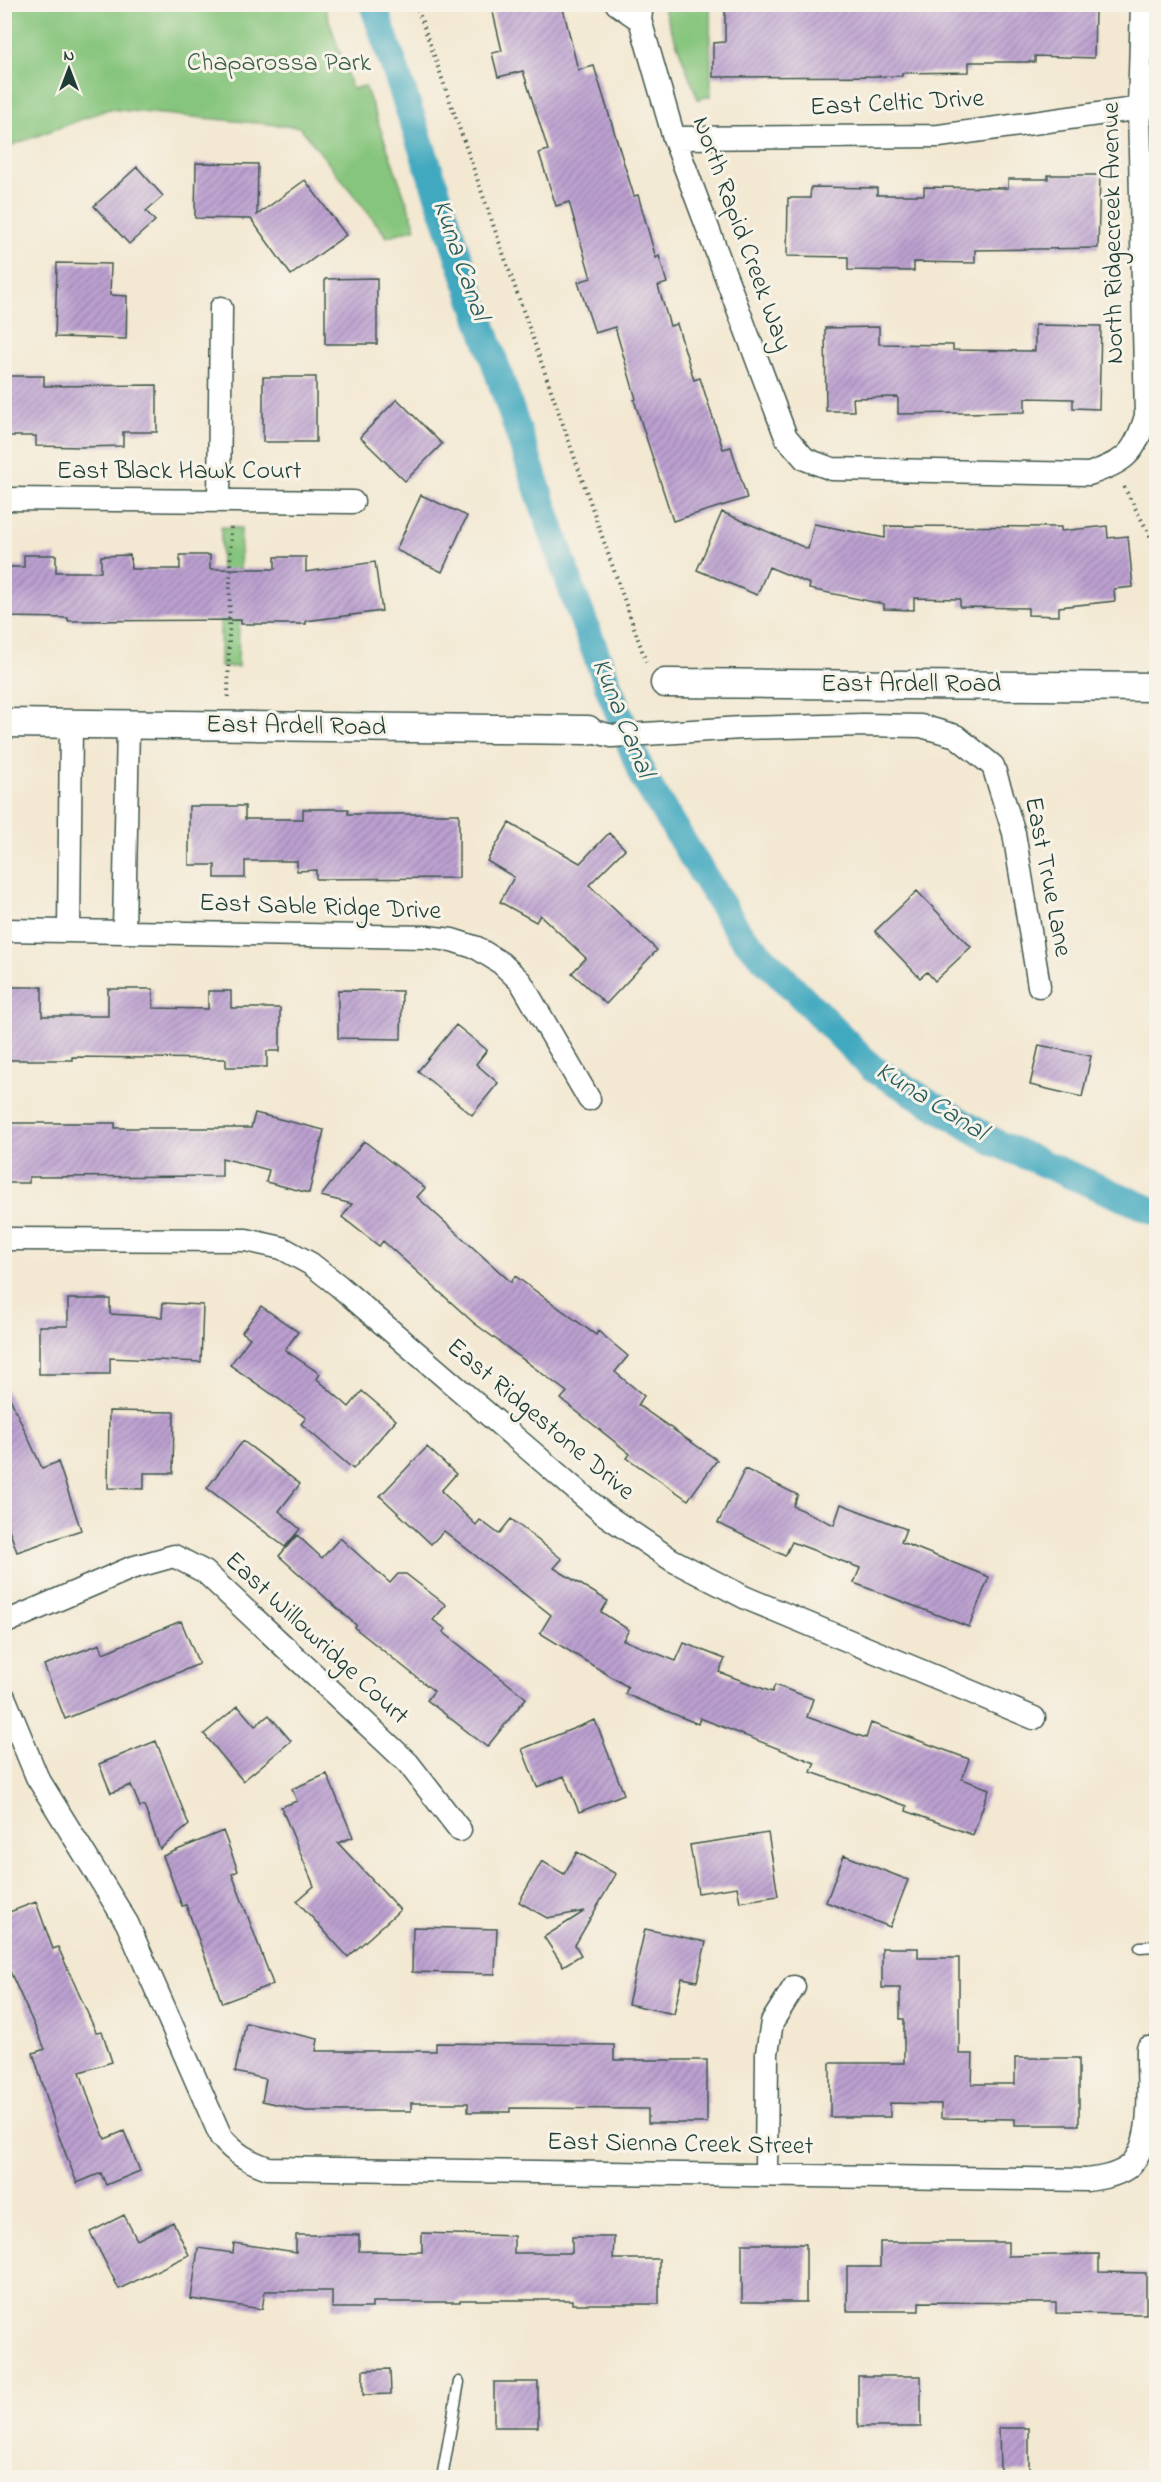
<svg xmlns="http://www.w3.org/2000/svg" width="1161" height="2482" font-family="'Indie Flower',sans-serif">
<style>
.green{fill:#86c57d;stroke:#528158;stroke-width:1.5}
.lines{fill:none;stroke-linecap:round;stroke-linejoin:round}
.canal{stroke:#3fa8bf;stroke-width:28}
.building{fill:url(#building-hatch)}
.service-casing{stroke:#3f574c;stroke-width:13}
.minor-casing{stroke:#3f574c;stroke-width:25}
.tertiary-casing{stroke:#3f574c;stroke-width:31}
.path{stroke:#3f574c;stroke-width:4;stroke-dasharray:1.5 4.5;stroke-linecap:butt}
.service{stroke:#fff;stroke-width:10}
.minor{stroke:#fff;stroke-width:22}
.tertiary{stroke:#fff;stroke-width:28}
.labels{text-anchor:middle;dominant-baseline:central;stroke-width:6;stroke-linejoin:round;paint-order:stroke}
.park-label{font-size:26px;fill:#395f46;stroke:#f7f3e8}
.street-label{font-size:26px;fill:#1f3d34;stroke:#f7f3e8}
.water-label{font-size:27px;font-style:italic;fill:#295d5e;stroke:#f7f3e8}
</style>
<defs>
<pattern id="building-hatch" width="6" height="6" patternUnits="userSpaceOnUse" patternTransform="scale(1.5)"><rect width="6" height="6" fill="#bca0d0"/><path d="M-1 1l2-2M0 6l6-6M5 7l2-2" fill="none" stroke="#9884aa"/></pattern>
</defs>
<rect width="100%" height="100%" fill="#f7f3e8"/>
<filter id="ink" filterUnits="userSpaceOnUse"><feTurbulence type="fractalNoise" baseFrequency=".0167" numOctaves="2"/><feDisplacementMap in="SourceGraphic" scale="12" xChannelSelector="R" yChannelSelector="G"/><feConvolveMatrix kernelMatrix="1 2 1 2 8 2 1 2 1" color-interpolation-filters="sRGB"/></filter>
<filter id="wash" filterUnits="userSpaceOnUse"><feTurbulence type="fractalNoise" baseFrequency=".008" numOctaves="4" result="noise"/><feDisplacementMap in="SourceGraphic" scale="24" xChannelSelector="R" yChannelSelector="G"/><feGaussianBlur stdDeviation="1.35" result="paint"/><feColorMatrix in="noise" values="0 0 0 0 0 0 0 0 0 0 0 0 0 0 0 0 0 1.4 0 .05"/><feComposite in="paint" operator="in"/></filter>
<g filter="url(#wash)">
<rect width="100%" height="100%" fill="#f3e8d2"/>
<!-- green -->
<path class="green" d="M 13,4 L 324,5 L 352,89 L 365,86 L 416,228 L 387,237 L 300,127 L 109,109 L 5,148 L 5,18 Z
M 662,5 L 710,5 L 711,96 L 698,99 Z
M 221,527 L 241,528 L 238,667 L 220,667 Z"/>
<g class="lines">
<!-- canal -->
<path class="canal" d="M 373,4 L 574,596 L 643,777 L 739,933 L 872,1068 L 996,1143 L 1156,1212"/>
</g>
<g id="blocks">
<!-- building -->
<path class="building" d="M 491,4 L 562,4 L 578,70 L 594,66 L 634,196 L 638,195 L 656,258 L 659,256 L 667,283 L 658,286 L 670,326 L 677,324 L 694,380 L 700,378 L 723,449 L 731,447 L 747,498 L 673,521 L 634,400 L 636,399 L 615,327 L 595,333 L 578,282 L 591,278 L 569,202 L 556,206 L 539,153 L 548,150 L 523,71 L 498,77 L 492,53 L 502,51 Z
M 725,4 L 968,4 L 968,8 L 1095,9 L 1094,58 L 1035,56 L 1035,62 L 969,62 L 969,72 L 902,73 L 902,76 L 713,77 L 713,43 L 725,42 Z
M 196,163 L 258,164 L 257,215 L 305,180 L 346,235 L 291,275 L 251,219 L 195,218 Z
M 137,167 L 163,196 L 146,211 L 155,221 L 129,244 L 94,206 Z
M 1048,175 L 1100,175 L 1098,248 L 975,250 L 975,263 L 914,262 L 914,271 L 848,270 L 848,257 L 787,256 L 788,198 L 810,198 L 811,187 L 877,188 L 877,195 L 924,195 L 924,187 L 1008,188 L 1008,179 L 1048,179 Z
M 57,263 L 111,264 L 110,295 L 127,296 L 126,339 L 55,337 Z
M 377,278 L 377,344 L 325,344 L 325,279 Z
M 1035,325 L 1101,326 L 1099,409 L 1073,408 L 1073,399 L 1025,398 L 1025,412 L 898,414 L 898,397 L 853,398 L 854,411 L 826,411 L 825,328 L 879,327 L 879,344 L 953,345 L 953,350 L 1035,351 Z
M 5,376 L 44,376 L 44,386 L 157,385 L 157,432 L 123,432 L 123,446 L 81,447 L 36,446 L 36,436 L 5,436 Z
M 263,377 L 316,377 L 316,442 L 263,442 Z
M 397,399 L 442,444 L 405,481 L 360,437 Z
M 421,495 L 467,516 L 442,572 L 396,550 Z
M 722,512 L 808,549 L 814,524 L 885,538 L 885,526 L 1061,527 L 1061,531 L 1107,526 L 1108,538 L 1128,536 L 1133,587 L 1114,589 L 1115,601 L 1059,607 L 1059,616 L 1028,615 L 1028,608 L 960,607 L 960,599 L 914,598 L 914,610 L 884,609 L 884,604 L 809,589 L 810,584 L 769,567 L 757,595 L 697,570 Z
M 24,555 L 56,555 L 56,572 L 101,572 L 101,556 L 130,555 L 131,569 L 180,569 L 180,555 L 210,555 L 210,569 L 275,569 L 275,557 L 306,557 L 306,572 L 375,562 L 382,611 L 306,621 L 306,624 L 241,624 L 241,620 L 68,621 L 68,618 L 4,617 L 4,567 L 24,567 Z
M 189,806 L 245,806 L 245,819 L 303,819 L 303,809 L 348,809 L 348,814 L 459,814 L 459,878 L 316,879 L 316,870 L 297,871 L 297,861 L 245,861 L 245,878 L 215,878 L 215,865 L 189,865 Z
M 509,823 L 580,863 L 609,833 L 625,849 L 589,885 L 657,950 L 606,1004 L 572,973 L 586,958 L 540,915 L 536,922 L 500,902 L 514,877 L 487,861 Z
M 917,891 L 971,947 L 935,981 L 927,972 L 920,978 L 875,931 Z
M 4,987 L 42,987 L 42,1016 L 108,1016 L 108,989 L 153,989 L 153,1008 L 208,1009 L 208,991 L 231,991 L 231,1008 L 280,1008 L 280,1051 L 267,1051 L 267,1067 L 226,1067 L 226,1059 L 72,1057 L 72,1060 L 4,1060 Z
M 338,990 L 402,991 L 401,1039 L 338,1038 Z
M 456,1025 L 487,1050 L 476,1064 L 498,1083 L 472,1115 L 418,1071 Z
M 1039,1045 L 1091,1056 L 1082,1097 L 1030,1085 Z
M 255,1113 L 324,1130 L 309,1193 L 266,1182 L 269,1170 L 222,1158 L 222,1176 L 29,1177 L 29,1183 L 4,1183 L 4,1123 L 115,1123 L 115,1128 L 251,1128 Z
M 364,1141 L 425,1188 L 417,1197 L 511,1282 L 515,1276 L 596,1335 L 598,1331 L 628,1356 L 615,1372 L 644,1396 L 638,1405 L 717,1460 L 688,1500 L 627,1458 L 630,1454 L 561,1399 L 567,1392 L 474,1323 L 383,1241 L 379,1246 L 342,1217 L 352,1204 L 321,1196 Z
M 68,1299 L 110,1299 L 110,1314 L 162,1317 L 163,1303 L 203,1305 L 201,1362 L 110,1358 L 110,1374 L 39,1374 L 39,1326 L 68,1326 Z
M 261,1306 L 298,1332 L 285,1350 L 320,1374 L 317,1379 L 349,1407 L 362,1391 L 396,1420 L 353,1469 L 301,1424 L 306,1418 L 230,1365 L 250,1338 L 242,1332 Z
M 4,1385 L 42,1468 L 58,1462 L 81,1530 L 17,1552 L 4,1515 Z
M 109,1411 L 174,1412 L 173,1473 L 144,1473 L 144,1489 L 108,1488 Z
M 243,1441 L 300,1484 L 279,1511 L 300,1529 L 285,1547 L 207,1488 Z
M 427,1447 L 456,1474 L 441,1491 L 476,1525 L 480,1520 L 499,1534 L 511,1519 L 562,1559 L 554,1568 L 608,1601 L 601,1612 L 629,1630 L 623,1640 L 676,1661 L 684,1643 L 725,1659 L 719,1672 L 772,1692 L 775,1685 L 813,1699 L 807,1717 L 866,1738 L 871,1723 L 969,1759 L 962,1779 L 989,1789 L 973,1835 L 906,1811 L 907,1806 L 811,1772 L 815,1763 L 700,1718 L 698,1724 L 625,1694 L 628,1687 L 540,1633 L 551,1615 L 444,1531 L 431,1544 L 380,1496 Z
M 745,1469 L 798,1495 L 793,1506 L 834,1525 L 841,1504 L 906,1529 L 901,1542 L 989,1577 L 969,1627 L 854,1583 L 860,1568 L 792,1542 L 785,1556 L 718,1523 Z
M 297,1535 L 322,1558 L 340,1538 L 390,1583 L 398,1574 L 406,1574 L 446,1605 L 433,1620 L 446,1629 L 443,1632 L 526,1698 L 487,1747 L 427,1700 L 434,1691 L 355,1628 L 356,1625 L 279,1556 Z
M 181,1621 L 199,1664 L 65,1719 L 44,1665 L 100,1644 L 103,1653 Z
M 238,1706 L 255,1726 L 269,1715 L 291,1741 L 243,1781 L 204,1734 Z
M 595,1720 L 624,1794 L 579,1812 L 564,1776 L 537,1787 L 522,1749 Z
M 156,1741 L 189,1825 L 160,1849 L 144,1806 L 140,1807 L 131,1785 L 111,1793 L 99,1764 Z
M 327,1774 L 353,1837 L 338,1843 L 400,1910 L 348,1957 L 297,1901 L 314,1886 L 281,1807 L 297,1801 L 292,1789 Z
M 223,1831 L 238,1871 L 232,1874 L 273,1984 L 222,2003 L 186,1905 L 182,1906 L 163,1856 Z
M 768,1833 L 778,1896 L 740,1902 L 737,1887 L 698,1893 L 690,1845 Z
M 577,1852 L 616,1874 L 575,1945 L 581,1955 L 563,1966 L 544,1937 L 585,1911 L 547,1918 L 519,1902 L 542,1861 L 564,1874 Z
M 844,1855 L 908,1880 L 890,1927 L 826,1902 Z
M 36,1902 L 53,1949 L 58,1947 L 96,2032 L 102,2031 L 112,2062 L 80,2072 L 90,2102 L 105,2139 L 124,2131 L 140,2171 L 106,2185 L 101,2173 L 77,2183 L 58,2134 L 33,2053 L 45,2049 L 4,1958 L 4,1914 Z
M 413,1927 L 497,1929 L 495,1974 L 412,1972 Z
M 645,1929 L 706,1942 L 697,1981 L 682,1978 L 674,2014 L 628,2004 Z
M 882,1948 L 918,1948 L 918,1958 L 959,1958 L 959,2054 L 973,2054 L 972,2084 L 1015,2084 L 1015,2058 L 1079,2058 L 1079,2125 L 1015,2125 L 1015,2119 L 941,2118 L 941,2104 L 890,2103 L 890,2117 L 830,2117 L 830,2063 L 904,2063 L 904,2019 L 900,2019 L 900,1988 L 882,1988 Z
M 246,2023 L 318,2039 L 316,2051 L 436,2051 L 436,2043 L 614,2045 L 614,2060 L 707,2060 L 707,2123 L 648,2123 L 648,2109 L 510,2108 L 510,2112 L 468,2112 L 468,2103 L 411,2103 L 411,2111 L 306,2111 L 262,2101 L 266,2079 L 235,2072 Z
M 124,2215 L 137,2240 L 173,2222 L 189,2255 L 119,2289 L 90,2232 Z
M 422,2233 L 514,2236 L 514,2253 L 572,2253 L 572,2237 L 614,2237 L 613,2259 L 659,2259 L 659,2304 L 572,2304 L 572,2300 L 460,2300 L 460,2302 L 372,2302 L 372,2308 L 332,2308 L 332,2291 L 265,2291 L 262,2309 L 191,2299 L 198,2248 L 233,2253 L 234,2243 L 296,2252 L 296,2235 L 359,2235 L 359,2251 L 422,2252 Z
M 880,2242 L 1008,2242 L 1008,2256 L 1099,2254 L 1099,2272 L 1146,2273 L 1146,2314 L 1056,2313 L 1056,2303 L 919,2302 L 919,2311 L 847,2311 L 847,2267 L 880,2267 Z
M 742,2244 L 806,2244 L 806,2302 L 742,2302 Z
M 390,2369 L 391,2394 L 363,2395 L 363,2370 Z
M 858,2376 L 921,2376 L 921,2427 L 858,2427 Z
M 494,2382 L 538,2382 L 538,2427 L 494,2427 Z
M 999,2428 L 1029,2428 L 1029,2472 L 1000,2472 Z"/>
</g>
</g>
<g filter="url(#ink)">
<use href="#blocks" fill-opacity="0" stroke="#3f574c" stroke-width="1.5"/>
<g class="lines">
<defs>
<path id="service" d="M 1140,1947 L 1156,1946
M 442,2478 L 459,2382"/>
<path id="minor" d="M 617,4 L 640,20
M 642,4 L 640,20 L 674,138 L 786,437 L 805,459 L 832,469 L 1089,474 C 1127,460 1134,455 1146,416 L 1139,108 L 1142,4
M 674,138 L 939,136 L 1156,106
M 4,499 L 353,502
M 219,500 L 221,308
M 588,730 L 612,736 L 741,728 L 864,725 L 921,726 L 956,736 L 993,766 L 1014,833 L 1039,986
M 4,930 L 427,937 L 452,940 L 477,948 L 501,963 L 521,982 L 589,1099
M 69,931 L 71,724
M 124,931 L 128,725
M 4,1239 L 246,1240 L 282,1248 L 311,1264 L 339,1286 L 604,1514 L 672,1560 L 746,1598 L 1034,1718
M 4,1623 L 131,1568 L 174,1556 L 205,1572 L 408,1763 L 460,1830
M 4,1697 L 37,1777 L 127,1923 L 221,2137 C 235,2154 248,2161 268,2168 L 1087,2180 C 1101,2178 1115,2176 1127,2168 C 1156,2146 1147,2081 1148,2048
M 766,2175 L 767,2053 L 772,2022 L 794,1987"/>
<path id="tertiary" d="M 665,683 L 1156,687
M 4,723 L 588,730"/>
</defs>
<!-- service casing -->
<use href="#service" class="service-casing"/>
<!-- minor casing -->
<use href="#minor" class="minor-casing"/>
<!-- tertiary casing -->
<use href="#tertiary" class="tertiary-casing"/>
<!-- path -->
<path class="path" d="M 416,4 L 646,662
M 1124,487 L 1156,547
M 228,697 L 231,524"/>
<!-- service -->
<use href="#service" class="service"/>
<!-- minor -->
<use href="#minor" class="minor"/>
<!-- tertiary -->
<use href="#tertiary" class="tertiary"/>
</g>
</g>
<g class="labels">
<!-- park labels -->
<g class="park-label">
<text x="279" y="64">Chaparossa Park</text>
</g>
<!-- street labels -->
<g class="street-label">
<text transform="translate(897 104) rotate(-3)">East Celtic Drive</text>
<text transform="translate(1114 233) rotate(-91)">North Ridgecreek Avenue</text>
<text transform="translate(741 234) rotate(70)">North Rapid Creek Way</text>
<text x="179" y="472">East Black Hawk Court</text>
<text x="911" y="685">East Ardell Road</text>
<text transform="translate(296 727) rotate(1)">East Ardell Road</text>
<text transform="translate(1047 877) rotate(79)">East True Lane</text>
<text transform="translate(320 908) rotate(2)">East Sable Ridge Drive</text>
<text transform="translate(540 1420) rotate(40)">East Ridgestone Drive</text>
<text transform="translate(316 1639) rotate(43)">East Willowridge Court</text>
<text transform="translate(680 2145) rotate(1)">East Sienna Creek Street</text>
</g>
<!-- water labels -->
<g class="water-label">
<text transform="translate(460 260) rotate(71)">Kuna Canal</text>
<text transform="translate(622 718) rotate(68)">Kuna Canal</text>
<text transform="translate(931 1102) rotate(32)">Kuna Canal</text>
</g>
</g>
<!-- margin -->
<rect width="1161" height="2482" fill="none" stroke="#f7f3e8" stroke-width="24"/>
<!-- north arrow -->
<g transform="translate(69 69)" stroke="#f7f3e8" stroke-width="4.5" paint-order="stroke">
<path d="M0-4.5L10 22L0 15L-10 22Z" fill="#1f3d34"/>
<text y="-9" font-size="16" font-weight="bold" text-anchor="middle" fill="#1f3d34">N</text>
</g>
</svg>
